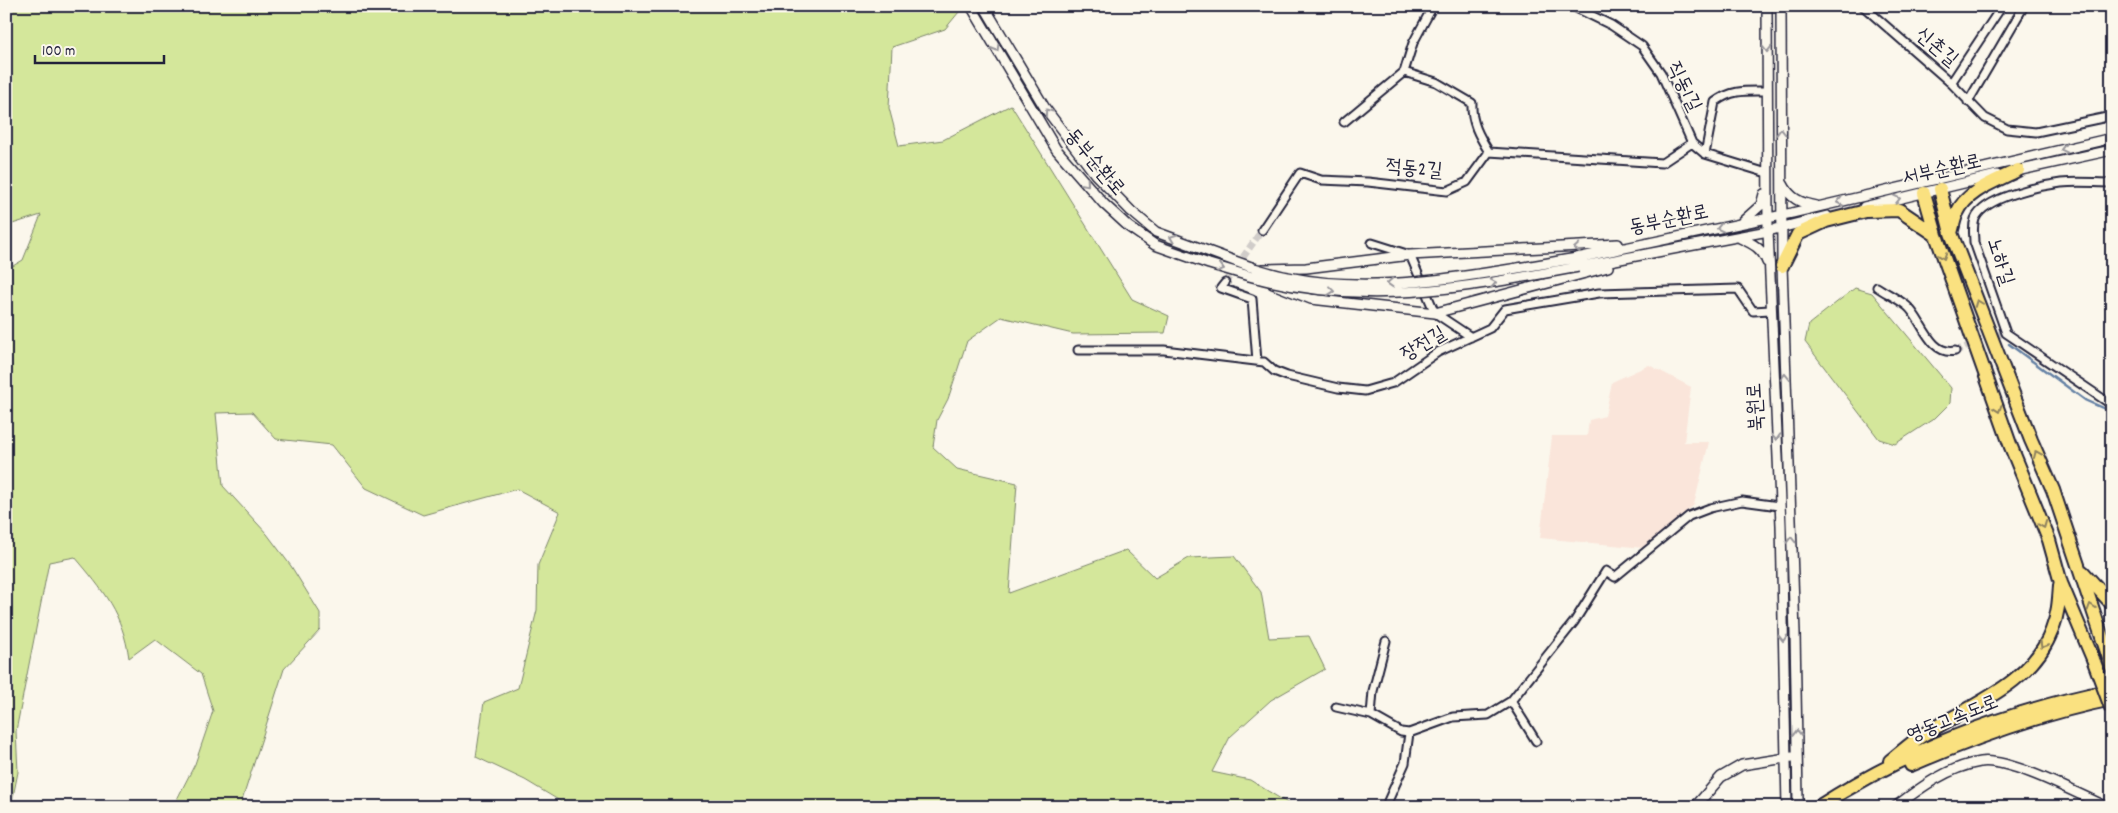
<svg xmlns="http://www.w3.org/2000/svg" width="2118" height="813" font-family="Dekko,'Poor Story',sans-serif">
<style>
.built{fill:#fae5da}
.green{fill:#d4e79b;stroke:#7b846b}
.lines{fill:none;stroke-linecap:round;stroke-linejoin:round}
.stream{stroke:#6380a4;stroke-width:2.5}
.minor-tunnel{stroke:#d0ccc9;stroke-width:7;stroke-dasharray:7 3.5;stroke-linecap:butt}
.minor-casing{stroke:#22223b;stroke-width:11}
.tertiary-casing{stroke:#22223b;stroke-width:12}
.motorway-casing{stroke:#22223b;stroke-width:16}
.minor{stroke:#fbf7ec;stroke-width:7}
.tertiary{stroke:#fbf7ec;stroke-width:9}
.motorway{stroke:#fae180;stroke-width:12}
.tertiary-bridge-casing{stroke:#22223b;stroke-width:12;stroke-linecap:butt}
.motorway-bridge-casing{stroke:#22223b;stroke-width:16;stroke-linecap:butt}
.tertiary-bridge{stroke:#fbf7ec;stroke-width:9}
.motorway-bridge{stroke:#fae180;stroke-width:12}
.oneway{stroke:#99979c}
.oneway2{stroke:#8e825e}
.labels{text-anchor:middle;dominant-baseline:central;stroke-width:4;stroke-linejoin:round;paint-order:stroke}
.street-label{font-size:20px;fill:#22223b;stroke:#fbf7ec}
</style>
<rect width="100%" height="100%" fill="#fbf7ec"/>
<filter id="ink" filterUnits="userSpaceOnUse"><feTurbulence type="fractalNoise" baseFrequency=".02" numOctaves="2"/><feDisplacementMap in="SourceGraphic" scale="10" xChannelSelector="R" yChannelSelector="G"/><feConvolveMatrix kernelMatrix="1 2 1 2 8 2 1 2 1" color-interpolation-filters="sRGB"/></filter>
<g filter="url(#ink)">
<!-- built -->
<path class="built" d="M 1649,365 L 1691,387 L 1684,442 L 1709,442 L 1694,505 L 1644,548 L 1540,538 L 1552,436 L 1587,436 L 1589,420 L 1605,416 L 1612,382 Z"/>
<!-- green -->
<path class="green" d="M 6,6 L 956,6 L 959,12 L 945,29 L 892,47 L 889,108 L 899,146 L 943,140 L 1011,105 L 1132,299 L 1169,316 L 1165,333 L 1073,334 L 1001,317 L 967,341 L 948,399 L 937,420 L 933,447 L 957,469 L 1017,483 L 1009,593 L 1126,550 L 1155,578 L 1189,558 L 1234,556 L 1261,592 L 1269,638 L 1309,636 L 1325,669 L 1271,700 L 1230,737 L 1212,772 L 1250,780 L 1294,807 L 570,807 L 525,780 L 476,757 L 484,702 L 518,688 L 537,610 L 538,565 L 560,512 L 517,489 L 423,515 L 366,488 L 332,445 L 276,439 L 252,412 L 216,413 L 223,486 L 267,534 L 291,566 L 320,613 L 320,630 L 284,669 L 240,807 L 173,807 L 195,764 L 213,711 L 201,674 L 155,639 L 129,658 C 123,615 103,590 75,557 L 49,562 L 16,731 L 18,772 L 11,807 L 6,807 L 6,270 L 23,260 L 41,215 L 6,226 Z
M 1855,288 L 1872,293 L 1951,388 L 1950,403 L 1935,418 L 1895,444 L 1879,439 L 1805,342 L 1809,324 Z"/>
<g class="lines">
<!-- stream -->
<path class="stream" d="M 2009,344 L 2085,400 L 2112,412"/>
<!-- minor-tunnel -->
<path class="minor-tunnel" d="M 1225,283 L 1262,230
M 1955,351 L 2002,334"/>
<defs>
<path id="minor" d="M 1572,6 L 1611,25 L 1642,46 L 1661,73 L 1692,143 L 1705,154 L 1767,173
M 1863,6 L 1951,83 L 1985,118 L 2007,129 L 2036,132 L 2112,116
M 1404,72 L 1436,82 L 1472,103 C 1471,122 1479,136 1489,152
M 1951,83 L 2002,6
M 1968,102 L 2024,6
M 1344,122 L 1404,72 L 1413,43 L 1433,6
M 1705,154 L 1715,102 C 1733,89 1746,91 1767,91
M 2112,183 C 2095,183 2078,181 2061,183 C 2039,186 1984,197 1975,219 C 1972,227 1974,234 1974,242 L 2006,333 L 2112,405
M 1262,230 L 1300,173 L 1321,180 L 1368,182 L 1447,191 L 1467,182 L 1489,152 L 1662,163 L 1692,143
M 1372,243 L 1410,255 L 1435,313 L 1471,337
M 1225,283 L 1221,288 L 1252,299 L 1257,361
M 1877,287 C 1886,293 1898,299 1907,306 C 1922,318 1929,356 1955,351
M 1078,350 L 1164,350 L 1264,362 L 1274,371 L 1287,376 L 1338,388 L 1365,391 L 1393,383 L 1438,352 L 1490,328 L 1505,309 L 1599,293 L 1738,289 L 1753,311 L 1770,310
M 1511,701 L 1536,741
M 1336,707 L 1371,715 L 1401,732 L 1409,733 L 1453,717 L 1488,715 L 1511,701 L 1574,622 L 1606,571 L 1615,577 L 1689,516 L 1710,508 L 1742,501 L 1779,506
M 1371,715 L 1373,691 L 1386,641
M 1388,801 L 1405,763 L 1409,733"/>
<path id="tertiary" d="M 971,6 L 1056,149 L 1104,204 L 1129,227 L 1155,245 L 1209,264 L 1249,276
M 984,6 L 1045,108 L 1095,174 L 1131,211 L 1156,232 L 1251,267
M 1767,6 L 1768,231 L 1781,525 L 1787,807
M 1781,6 L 1782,266 L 1795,633 L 1798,800
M 2012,172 L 2112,150
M 1783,184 C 1790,198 1800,203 1816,206
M 1864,207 L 1997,175
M 1742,222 L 1761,205 L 1764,194
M 1738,237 C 1751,243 1762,247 1767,262
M 1577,258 L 1792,213 L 2112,138
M 1578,267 L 1768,231 L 1827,216
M 1262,269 L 1306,268 L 1410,255 L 1618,244
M 1273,284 L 1311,299 L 1435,313 L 1608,267
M 1695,807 L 1721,777 L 1742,765 L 1792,757
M 1895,807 C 1920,788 1948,767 1980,762 C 2009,757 2078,794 2107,807"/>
<path id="motorway" d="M 1940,189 L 1951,233 L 2031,440 L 2053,490 L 2112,667
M 1924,193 L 1936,235 L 2011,447 L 2049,540 L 2061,583 L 2093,659
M 1951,233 C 1953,227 1954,219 1957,213 C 1967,190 1997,181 2018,170
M 1782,266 L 1798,234 L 1826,221 L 1866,211 L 1899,210 L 1936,235
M 2083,572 L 2112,604
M 1890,761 C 1901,752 1912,742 1923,735 C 1968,706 2032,685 2052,630 C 2058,615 2059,601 2060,585
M 1911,765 C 1976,737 2042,713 2112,699
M 1818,807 C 1907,750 2008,711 2112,690"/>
</defs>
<!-- minor casing -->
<use href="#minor" class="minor-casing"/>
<!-- tertiary casing -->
<use href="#tertiary" class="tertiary-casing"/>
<!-- motorway casing -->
<use href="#motorway" class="motorway-casing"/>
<!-- minor -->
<use href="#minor" class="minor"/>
<!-- tertiary -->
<use href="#tertiary" class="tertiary"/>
<!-- motorway -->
<use href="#motorway" class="motorway"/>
<defs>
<path id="tertiary-bridge" d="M 1251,267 C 1264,271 1276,275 1288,277 C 1378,296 1487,273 1577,258
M 1249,276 C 1362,308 1465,288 1578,267"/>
<path id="motorway-bridge" d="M 2093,659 L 2112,710"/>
</defs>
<!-- tertiary-bridge casing -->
<use href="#tertiary-bridge" class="tertiary-bridge-casing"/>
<!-- motorway-bridge casing -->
<use href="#motorway-bridge" class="motorway-bridge-casing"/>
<!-- tertiary-bridge -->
<use href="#tertiary-bridge" class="tertiary-bridge"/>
<!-- motorway-bridge -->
<use href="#motorway-bridge" class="motorway-bridge"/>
</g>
<!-- one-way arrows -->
<defs><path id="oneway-chevron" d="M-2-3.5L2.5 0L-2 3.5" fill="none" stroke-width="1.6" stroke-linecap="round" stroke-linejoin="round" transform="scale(1.25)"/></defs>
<g class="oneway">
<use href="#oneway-chevron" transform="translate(996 48) rotate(60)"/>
<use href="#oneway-chevron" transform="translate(1767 49) rotate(90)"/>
<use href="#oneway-chevron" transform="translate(1048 112) rotate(-125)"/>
<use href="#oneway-chevron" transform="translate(1781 132) rotate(-91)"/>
<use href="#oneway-chevron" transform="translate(2064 149) rotate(167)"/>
<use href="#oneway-chevron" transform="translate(1086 183) rotate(49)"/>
<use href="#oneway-chevron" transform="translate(1897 199) rotate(-13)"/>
<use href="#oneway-chevron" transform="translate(1840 202) rotate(167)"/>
<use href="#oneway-chevron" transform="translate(1720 228) rotate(167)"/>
<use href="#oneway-chevron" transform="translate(1173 238) rotate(-159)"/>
<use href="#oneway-chevron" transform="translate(1577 248) rotate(176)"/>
<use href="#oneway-chevron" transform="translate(1221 268) rotate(16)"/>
<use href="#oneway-chevron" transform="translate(1390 283) rotate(177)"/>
<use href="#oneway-chevron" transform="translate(1493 283) rotate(-10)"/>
<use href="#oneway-chevron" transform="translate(1331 291) rotate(7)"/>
<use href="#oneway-chevron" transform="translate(1785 377) rotate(-92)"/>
<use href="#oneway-chevron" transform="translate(1776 437) rotate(87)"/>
<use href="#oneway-chevron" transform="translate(1791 540) rotate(-92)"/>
<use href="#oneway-chevron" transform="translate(1783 638) rotate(88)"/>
<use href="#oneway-chevron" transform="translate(1797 733) rotate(-91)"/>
</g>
<g class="oneway2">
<use href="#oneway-chevron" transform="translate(1943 256) rotate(71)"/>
<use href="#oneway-chevron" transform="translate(1978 303) rotate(-111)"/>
<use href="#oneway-chevron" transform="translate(1998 409) rotate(71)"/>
<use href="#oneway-chevron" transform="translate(2037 454) rotate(-113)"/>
<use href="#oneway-chevron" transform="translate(2043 525) rotate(68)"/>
<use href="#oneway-chevron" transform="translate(2091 607) rotate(-108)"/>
<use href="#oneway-chevron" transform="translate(2043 645) rotate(121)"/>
</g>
</g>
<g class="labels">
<!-- street labels -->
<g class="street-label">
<text transform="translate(1936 48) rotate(40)">신촌길</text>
<text transform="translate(1683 87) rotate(64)">직동1길</text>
<text transform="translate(1094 163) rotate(50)">동부순환로</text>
<text transform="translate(1414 170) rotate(5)">적동2길</text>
<text transform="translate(1942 171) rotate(-13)">서부순환로</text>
<text transform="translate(1669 221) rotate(-12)">동부순환로</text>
<text transform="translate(1999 262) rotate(72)">노하길</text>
<text transform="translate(1424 345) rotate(-31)">장전길</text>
<text transform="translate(1757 407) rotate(-93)">북원로</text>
<text transform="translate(1953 720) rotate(-22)">영동고속도로</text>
</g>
</g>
<!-- margin -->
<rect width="2118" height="813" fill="none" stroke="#fbf7ec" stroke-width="25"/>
<rect x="12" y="12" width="2093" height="788" fill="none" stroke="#22223b" stroke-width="2" filter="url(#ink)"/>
<!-- scale -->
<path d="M35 55v8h129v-8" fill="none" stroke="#22223b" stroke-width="2.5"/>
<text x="42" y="55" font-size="15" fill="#22223b" stroke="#fbf7ec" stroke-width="4" paint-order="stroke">100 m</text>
</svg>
